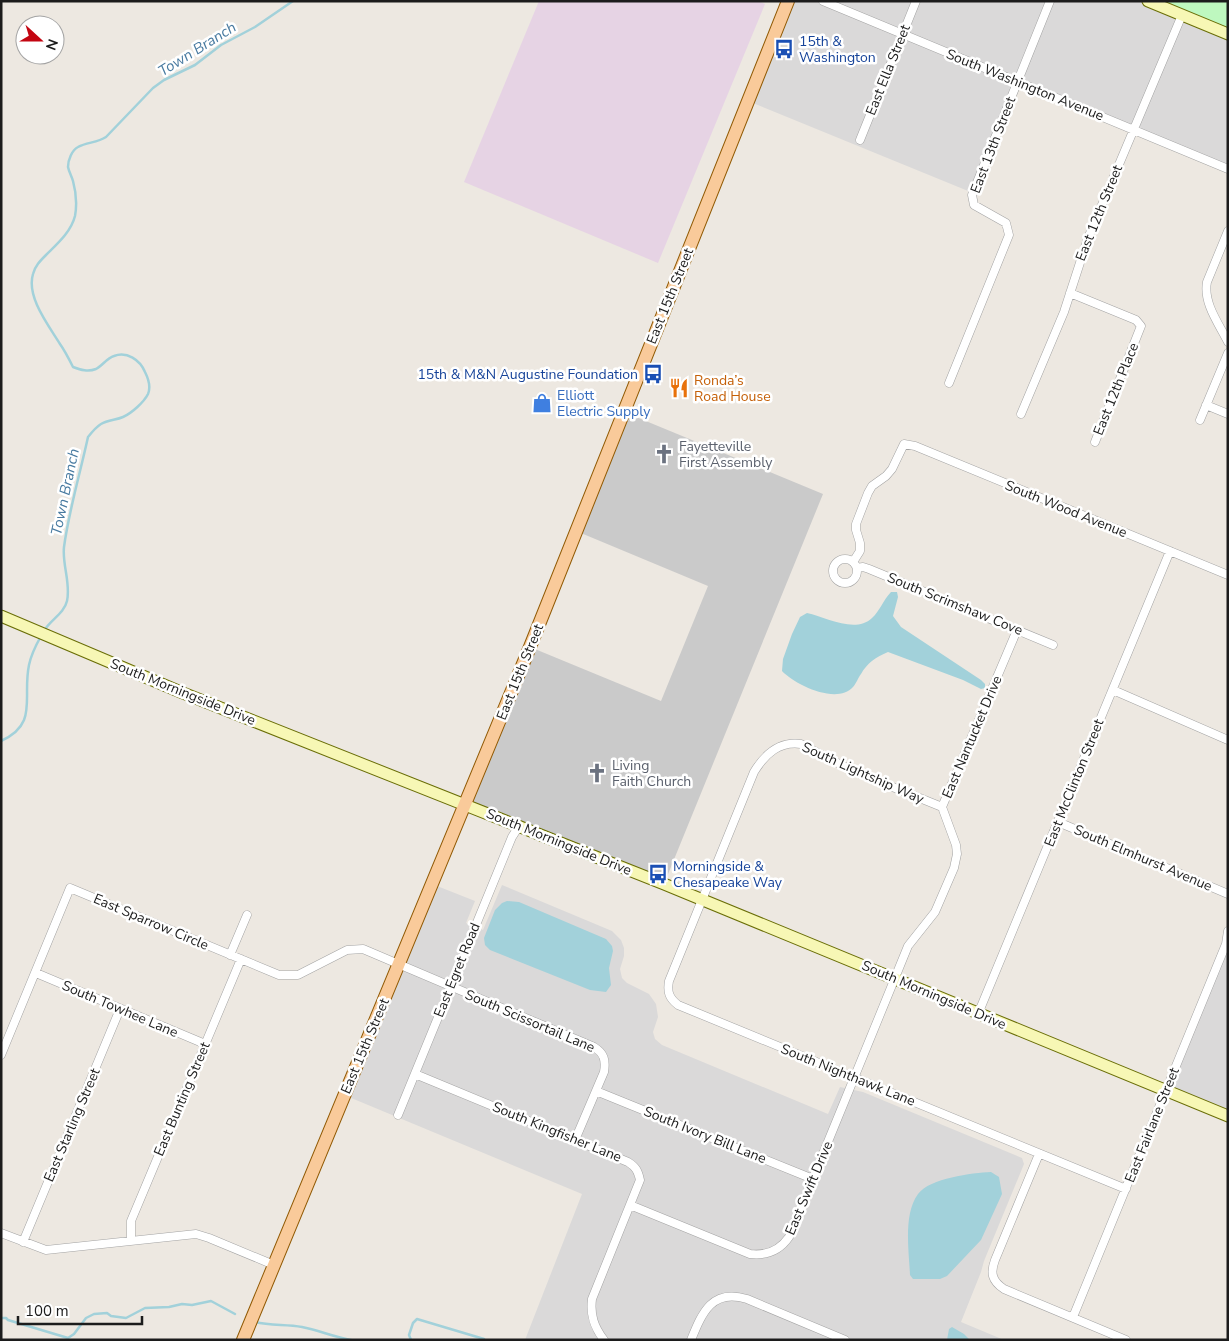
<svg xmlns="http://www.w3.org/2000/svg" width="1229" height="1341" font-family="'Nunito Sans',sans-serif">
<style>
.residential{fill:#dad9d9}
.industrial{fill:#e6d3e4}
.religious{fill:#cacaca}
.park{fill:#bef8bf}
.water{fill:#a2d1da}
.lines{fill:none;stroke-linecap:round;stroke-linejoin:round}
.stream{stroke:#a2d1da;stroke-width:2.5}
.street-casing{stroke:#a3a3a3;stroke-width:9}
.secondary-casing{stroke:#6a6e07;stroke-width:13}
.primary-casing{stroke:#905903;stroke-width:14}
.street{stroke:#fff;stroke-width:8}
.secondary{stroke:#f7f7b5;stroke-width:11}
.primary{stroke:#f9ca9a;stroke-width:12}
.labels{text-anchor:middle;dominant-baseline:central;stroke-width:5;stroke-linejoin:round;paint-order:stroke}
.transit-label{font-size:14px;fill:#164399;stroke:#fff;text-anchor:start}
.street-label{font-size:14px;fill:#1c1c1c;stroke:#fff}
.food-label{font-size:14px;fill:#c56008;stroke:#fff;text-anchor:start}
.shop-label{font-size:14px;fill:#366cbe;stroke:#fff;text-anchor:start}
.worship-label{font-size:14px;fill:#5b616d;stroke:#fff;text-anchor:start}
.water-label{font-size:15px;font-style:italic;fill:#487aa0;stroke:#fff}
</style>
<rect width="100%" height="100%" fill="#ede8e1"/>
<!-- residential -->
<path class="residential" d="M 788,1 L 1148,1 L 1228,34 L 1228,169 L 1018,81 L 973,193 L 748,101 Z
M 432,884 L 475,901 L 466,923 L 483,930 L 502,885 L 612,931 L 621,940 L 624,948 L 624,956 L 620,969 L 622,978 L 627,983 L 649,994 L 656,1004 L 658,1017 L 653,1032 L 655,1039 L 662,1045 L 828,1114 L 840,1087 L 863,1092 L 1022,1158 L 1024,1164 L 984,1261 L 981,1272 L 961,1322 L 1004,1340 L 525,1340 L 582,1194 L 344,1095 Z
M 1228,931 L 1228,1116 L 1167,1091 Z"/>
<!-- industrial -->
<path class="industrial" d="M 539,1 L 758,1 L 765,4 L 658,263 L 464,182 Z"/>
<!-- religious -->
<path class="religious" d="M 624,412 L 823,494 L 664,884 L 465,805 L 530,647 L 661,701 L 708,586 L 576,531 Z"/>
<!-- park -->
<path class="park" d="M 1148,1 L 1228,1 L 1228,34 Z"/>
<!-- water -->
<path class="water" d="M 891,592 L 897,592 L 898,597 L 893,616 L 901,627 L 981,680 L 985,684 L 985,688 L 981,689 L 963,680 L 888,652 C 876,657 867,663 861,674 C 858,678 856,684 853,687 C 837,705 795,685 782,671 L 783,659 L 792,634 L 800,617 L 807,613 C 826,617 855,634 872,618 C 880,611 883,600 891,592 Z
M 507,901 L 519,902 L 606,939 L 612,946 L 613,951 L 609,968 L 611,985 L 606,992 L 590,990 L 490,950 L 485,945 L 484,938 L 495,910 L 502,903 Z
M 991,1172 L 999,1177 L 1002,1194 L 981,1240 L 947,1276 L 940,1279 L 913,1279 L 910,1275 C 909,1252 903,1214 918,1194 C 930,1178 972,1173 991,1172 Z
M 952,1327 L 964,1334 L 970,1340 L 947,1340 L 949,1329 Z"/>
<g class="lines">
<!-- stream -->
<path class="stream" d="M 44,631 C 50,620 64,614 67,601 C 71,583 62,565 64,547 C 69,510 80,474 88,437 C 92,432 96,427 101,424 C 108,420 116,420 123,417 C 132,413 144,402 148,394 C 151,387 148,378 145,372 C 140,360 127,351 114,356 C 107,358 102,366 96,369 C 88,372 81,370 73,367 C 69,359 65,351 60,344 C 49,326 26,297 33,274 C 35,266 40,261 46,255 C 57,244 71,232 75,216 C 77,205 76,192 73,181 C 72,177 69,172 68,167 C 68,160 72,150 78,147 C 87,142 97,143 106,137 L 153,88 L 164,80 L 195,65 L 221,45 L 255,27 L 293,1
M 1,741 C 39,724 22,698 29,665 C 31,655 36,645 41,636
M 1,1318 L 6,1318 L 8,1320 L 68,1338 L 74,1334 L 86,1318 L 94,1314 L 107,1313 L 111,1316 L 126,1318 L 145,1308 L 169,1307 L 182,1304 L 192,1305 L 211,1301 L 235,1314
M 255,1322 C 271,1326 286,1324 302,1327 C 318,1330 334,1337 351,1340
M 411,1340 L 409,1335 L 413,1323 L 417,1319 L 484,1339"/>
<defs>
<path id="street" d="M 823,1 L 1228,169
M 860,140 L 916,1
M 1228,231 L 1207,282 C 1203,303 1219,324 1228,342
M 1070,293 L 1136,320 L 1141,326 L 1095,442
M 949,383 L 1009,235 L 1006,223 L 974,205 L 972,195 L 1050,1
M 1206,405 L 1228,414
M 1021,414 L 1064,312 L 1088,238 L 1182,15
M 1200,420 L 1228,353
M833 571a12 12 0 1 1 24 0a12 12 0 1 1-24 0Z
M 853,562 L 860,551 L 860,543 L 856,530 L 856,524 L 868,493 L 872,486 L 886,476 L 892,469 L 904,444 L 915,446 L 1228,575
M 857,568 L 863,567 L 869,569 L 1053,645
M 1113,690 L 1228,740
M 942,807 L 853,771 L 801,744 C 779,741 765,754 754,772 L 669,981 C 667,992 669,998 678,1005 L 1126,1189
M 1058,822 L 1228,894
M 230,955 L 247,915
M 36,973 L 205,1044
M 978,1014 L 1170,551
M 1,1055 L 70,888 L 279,975 L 298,975 L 347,950 L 363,949 L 594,1047 C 604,1053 606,1060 604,1072 L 575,1140
M 415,1074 L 628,1162 C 636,1167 638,1171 640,1180 L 592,1299 C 590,1315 594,1327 604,1340
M 596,1091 L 813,1179
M 398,1115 L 512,837 L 519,826
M 1039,1154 L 995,1260 C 990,1273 992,1281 1004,1289 L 1126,1340
M 630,1205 L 750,1254 C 767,1256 780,1250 789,1237 L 908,946 L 935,912 L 954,868 L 957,854 L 956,845 L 942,807 L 1017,630
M 1,1233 L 46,1250 L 196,1234 L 209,1238 L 274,1265
M 131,1241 L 131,1221 L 241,959
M 23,1242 L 120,1009
M 1073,1317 L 1226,944 L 1228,931
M 691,1340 C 702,1313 712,1288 747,1299 L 845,1340"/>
<path id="secondary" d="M 1148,1 L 1228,34
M 1,616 L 183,693 L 664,884 L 1228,1116"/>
<path id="primary" d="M 243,1340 L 530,647 L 788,1"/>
</defs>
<!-- street casing -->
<use href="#street" class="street-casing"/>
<!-- secondary casing -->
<use href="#secondary" class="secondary-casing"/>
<!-- primary casing -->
<use href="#primary" class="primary-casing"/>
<!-- street -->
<use href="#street" class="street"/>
<!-- secondary -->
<use href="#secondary" class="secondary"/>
<!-- primary -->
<use href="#primary" class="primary"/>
</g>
<!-- icons -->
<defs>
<symbol id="bus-bare" viewBox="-9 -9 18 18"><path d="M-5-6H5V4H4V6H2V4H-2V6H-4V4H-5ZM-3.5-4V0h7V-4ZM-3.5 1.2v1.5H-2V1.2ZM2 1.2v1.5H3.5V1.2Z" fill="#1a4fb4" stroke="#fff" stroke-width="2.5" paint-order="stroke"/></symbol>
<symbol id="restaurant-bare" viewBox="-9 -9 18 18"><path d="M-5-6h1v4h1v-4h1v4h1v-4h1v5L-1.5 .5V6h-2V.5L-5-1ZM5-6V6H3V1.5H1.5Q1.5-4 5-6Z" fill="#e8710a" stroke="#fff" stroke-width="2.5" paint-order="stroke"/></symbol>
<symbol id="shop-bare" viewBox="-9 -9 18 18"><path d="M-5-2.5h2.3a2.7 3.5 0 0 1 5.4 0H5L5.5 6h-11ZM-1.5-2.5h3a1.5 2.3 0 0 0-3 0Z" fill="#3f7fe0" stroke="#fff" stroke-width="2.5" paint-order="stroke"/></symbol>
<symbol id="church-bare" viewBox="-9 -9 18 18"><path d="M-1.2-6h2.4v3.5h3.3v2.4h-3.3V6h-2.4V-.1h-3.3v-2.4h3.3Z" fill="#6b7280" stroke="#fff" stroke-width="2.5" paint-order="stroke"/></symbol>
</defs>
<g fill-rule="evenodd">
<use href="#bus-bare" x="770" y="35" width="28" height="28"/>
<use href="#bus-bare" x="639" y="360" width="28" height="28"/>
<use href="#restaurant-bare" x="665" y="374" width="28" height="28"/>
<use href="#shop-bare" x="528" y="389" width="28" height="28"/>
<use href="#church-bare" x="650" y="440" width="28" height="28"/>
<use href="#church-bare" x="583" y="759" width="28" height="28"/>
<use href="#bus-bare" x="644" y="860" width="28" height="28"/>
</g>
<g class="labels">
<!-- transit labels -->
<g class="transit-label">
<text x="799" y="41">15th &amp;<tspan x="799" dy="16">Washington</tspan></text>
<text x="638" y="374" text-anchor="end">15th &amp; M&amp;N Augustine Foundation</text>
<text x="673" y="866">Morningside &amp;<tspan x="673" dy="16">Chesapeake Way</tspan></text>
</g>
<!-- street labels -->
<g class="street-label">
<text transform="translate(888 70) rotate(-68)">East Ella Street</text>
<text transform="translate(1025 85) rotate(22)">South Washington Avenue</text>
<text transform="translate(993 145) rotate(-69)">East 13th Street</text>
<text transform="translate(1099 213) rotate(-68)">East 12th Street</text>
<text transform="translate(670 296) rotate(-68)">East 15th Street</text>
<text transform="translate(1116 389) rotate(-68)">East 12th Place</text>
<text transform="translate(1066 509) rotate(22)">South Wood Avenue</text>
<text transform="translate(955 604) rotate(22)">South Scrimshaw Cove</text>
<text transform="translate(520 672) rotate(-68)">East 15th Street</text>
<text transform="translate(183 692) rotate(22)">South Morningside Drive</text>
<text transform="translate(972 737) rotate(-67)">East Nantucket Drive</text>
<text transform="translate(863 773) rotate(24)">South Lightship Way</text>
<text transform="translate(1074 783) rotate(-68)">East McClinton Street</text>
<text transform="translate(559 842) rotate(22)">South Morningside Drive</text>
<text transform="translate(1143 858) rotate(23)">South Elmhurst Avenue</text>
<text transform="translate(151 922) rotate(23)">East Sparrow Circle</text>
<text transform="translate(457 970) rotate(-68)">East Egret Road</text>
<text transform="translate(934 995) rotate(23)">South Morningside Drive</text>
<text transform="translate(120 1009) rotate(23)">South Towhee Lane</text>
<text transform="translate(530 1021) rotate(23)">South Scissortail Lane</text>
<text transform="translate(365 1046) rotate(-67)">East 15th Street</text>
<text transform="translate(848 1075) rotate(22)">South Nighthawk Lane</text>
<text transform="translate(182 1099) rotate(-67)">East Bunting Street</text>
<text transform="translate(72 1125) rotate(-67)">East Starling Street</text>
<text transform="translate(1152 1125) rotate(-68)">East Fairlane Street</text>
<text transform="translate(557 1132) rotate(22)">South Kingfisher Lane</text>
<text transform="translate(705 1135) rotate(22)">South Ivory Bill Lane</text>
<text transform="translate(809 1188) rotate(-67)">East Swift Drive</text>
</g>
<!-- food labels -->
<g class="food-label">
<text x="694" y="380">Ronda’s<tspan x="694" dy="16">Road House</tspan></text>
</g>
<!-- shop labels -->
<g class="shop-label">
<text x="557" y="395">Elliott<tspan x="557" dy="16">Electric Supply</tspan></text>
</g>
<!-- worship labels -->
<g class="worship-label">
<text x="679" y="446">Fayetteville<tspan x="679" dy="16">First Assembly</tspan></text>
<text x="612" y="765">Living<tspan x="612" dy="16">Faith Church</tspan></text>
</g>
<!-- water labels -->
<g class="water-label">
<text transform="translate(197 49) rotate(-32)">Town Branch</text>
<text transform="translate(65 492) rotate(-78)">Town Branch</text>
</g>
</g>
<!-- border -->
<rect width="1229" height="1341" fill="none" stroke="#1c1c1c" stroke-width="5"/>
<!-- north arrow -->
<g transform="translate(40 40) rotate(111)"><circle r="24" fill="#ffffff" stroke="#a4a4a4"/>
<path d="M0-4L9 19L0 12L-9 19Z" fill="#c30511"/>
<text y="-8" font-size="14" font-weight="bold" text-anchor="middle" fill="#1c1c1c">N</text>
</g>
<!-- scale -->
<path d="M18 1316v8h124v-8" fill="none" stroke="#1c1c1c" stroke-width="2.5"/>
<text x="25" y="1316" font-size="15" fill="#1c1c1c" stroke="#ffffff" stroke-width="4" paint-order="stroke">100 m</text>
</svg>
